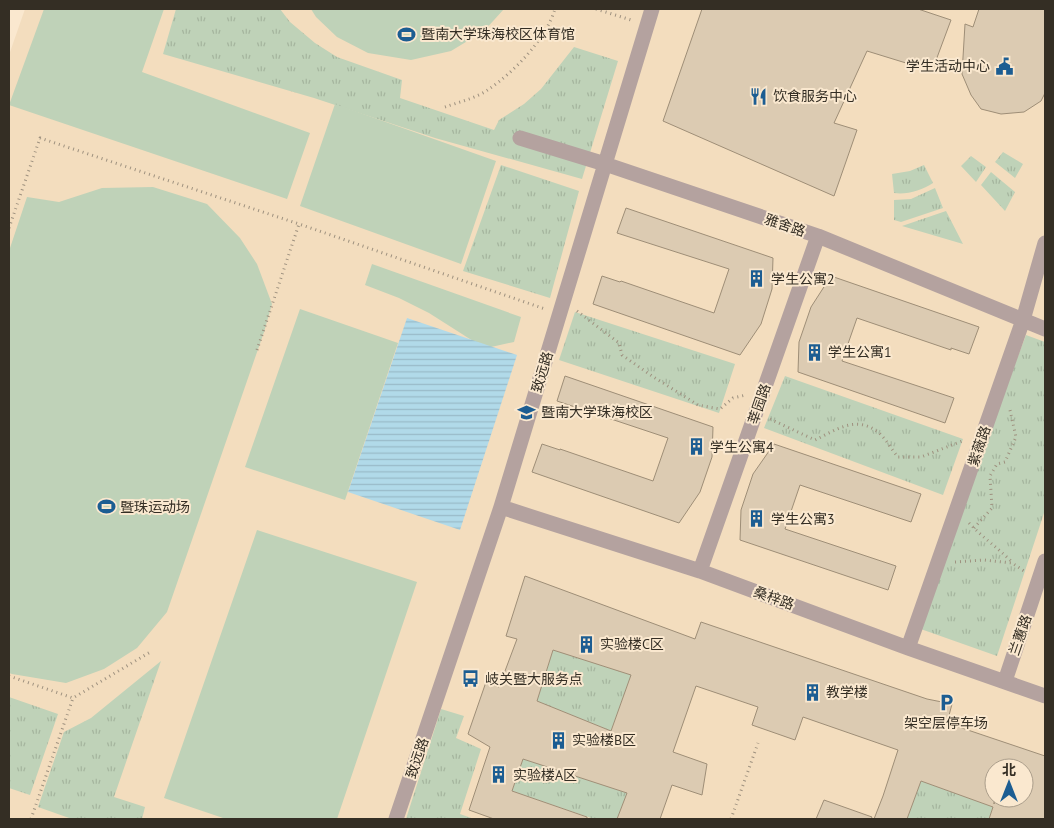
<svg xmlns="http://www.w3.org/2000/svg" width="1054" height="828" font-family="'PT Sans','Noto Sans SC',sans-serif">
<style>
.built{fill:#f3ddbe;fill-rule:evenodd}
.grass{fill:url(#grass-tufts)}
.garden{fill:#bfd2b8}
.water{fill:url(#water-rules)}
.building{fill:#dccbb2;stroke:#9e8e77;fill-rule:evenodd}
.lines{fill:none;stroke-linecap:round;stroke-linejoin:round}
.path{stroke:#9e917f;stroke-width:3;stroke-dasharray:1 4;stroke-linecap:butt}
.minor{stroke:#b4a29f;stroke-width:15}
.labels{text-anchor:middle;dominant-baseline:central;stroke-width:4;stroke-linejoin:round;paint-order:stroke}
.poi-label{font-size:14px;fill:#342e24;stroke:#fae8cf;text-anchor:start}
.street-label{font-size:14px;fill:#342e24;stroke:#fae8cf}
</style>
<defs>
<pattern id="grass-tufts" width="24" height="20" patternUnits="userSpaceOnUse" patternTransform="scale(1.25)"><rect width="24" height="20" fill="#bfd2b8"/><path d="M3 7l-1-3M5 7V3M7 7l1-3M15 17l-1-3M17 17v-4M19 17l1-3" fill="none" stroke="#a5b59e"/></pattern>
<pattern id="water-rules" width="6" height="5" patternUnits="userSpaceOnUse" patternTransform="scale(1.25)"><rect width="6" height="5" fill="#b1dae9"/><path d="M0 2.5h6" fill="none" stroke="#99bbc8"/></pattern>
</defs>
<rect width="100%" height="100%" fill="#fae8cf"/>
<!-- built -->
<path class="built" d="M 25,9 L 1045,9 L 1045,819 L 9,819 L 9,55 ZM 994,768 L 1024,768 L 1024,798 L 994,798 Z"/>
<!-- grass -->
<path class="grass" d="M 176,9 L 280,9 L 290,22 L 315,43 L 337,57 L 402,80 L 400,98 L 494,130 L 499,120 L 524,104 L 541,89 L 574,47 L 618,61 L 582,179 L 435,138 L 314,98 L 163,54 Z
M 1003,152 L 1023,164 L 1015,178 L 995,162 Z
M 971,156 L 986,167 L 976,182 L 961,166 Z
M 501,165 L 579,191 L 550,298 L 463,271 Z
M 924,165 L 933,183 C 922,190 907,195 894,193 L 892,174 L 910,171 Z
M 991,172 L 1015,192 L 1005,211 L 981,185 Z
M 935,188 L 943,208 L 901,222 L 894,220 L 894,200 L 911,199 Z
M 946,211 L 963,244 L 902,226 Z
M 575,312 L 735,364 L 719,413 L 559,360 Z
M 1026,335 L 1045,342 L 1045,510 L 997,656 L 915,627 Z
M 785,376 L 963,439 L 943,495 L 764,428 Z
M 553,650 L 631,675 L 611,731 L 537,701 Z
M 161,661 L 114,797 L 145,807 L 142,819 L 72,819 L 38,807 L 64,732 L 91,718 Z
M 9,697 L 58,714 L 30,795 L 9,788 Z
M 441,709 L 464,716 L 456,738 L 481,749 L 460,814 L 474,819 L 406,819 Z
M 523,759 L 627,793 L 617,819 L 594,819 L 512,791 Z
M 921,781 L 993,807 L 989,819 L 907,819 Z"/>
<!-- garden -->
<path class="garden" d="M 44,9 L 164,9 L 142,72 L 310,133 L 287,199 L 9,105 Z
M 311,9 L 504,9 L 484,31 L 451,51 L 411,60 L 368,53 L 337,37 L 316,17 Z
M 335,104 L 496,161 L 461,264 L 300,206 Z
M 153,187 L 207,204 L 240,238 L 257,264 L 272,304 L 264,332 L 167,612 L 137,648 L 104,669 L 66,683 L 12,674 L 9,673 L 9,251 L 27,197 L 59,202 L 102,188 Z
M 372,264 L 521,317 L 514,342 L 491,347 L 473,341 L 429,313 L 399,298 L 365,285 Z
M 300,309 L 398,343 L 345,500 L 245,467 Z
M 257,530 L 417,582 L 337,819 L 226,819 L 164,798 Z"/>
<!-- water -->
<path class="water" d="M 407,318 L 517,355 L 460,530 L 348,492 Z"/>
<!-- building -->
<path class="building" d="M 702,9 L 918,9 L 951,20 L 932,71 L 867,51 L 834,123 L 857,130 L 834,196 L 663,121 Z
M 979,9 L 1045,9 L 1045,93 L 1041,101 L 1024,112 L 1001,114 L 981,109 L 971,95 L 962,74 L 965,24 L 973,27 Z
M 626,208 L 773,258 L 772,289 L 761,324 L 740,355 L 593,304 L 602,276 L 620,282 L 621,281 L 714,313 L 729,269 L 617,233 Z
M 831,276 L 979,327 L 969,354 L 951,348 L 951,350 L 857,318 L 842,361 L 954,398 L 945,423 L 798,372 L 799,342 L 811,307 Z
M 565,376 L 713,427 L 712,457 L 700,492 L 679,523 L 532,472 L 542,444 L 560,450 L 560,449 L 653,481 L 668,438 L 557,401 Z
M 774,444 L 921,494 L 911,522 L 800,485 L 785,529 L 896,566 L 888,590 L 740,540 L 741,510 L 753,474 Z
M 525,576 L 695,639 L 701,622 L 927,699 L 952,704 L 947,723 L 1045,756 L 1045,819 L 989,819 L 993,807 L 921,781 L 907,819 L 874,819 L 883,796 L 898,750 L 803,717 L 795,740 L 752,725 L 758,707 L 696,686 L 673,752 L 707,764 L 702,795 L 672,785 L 660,819 L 617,819 L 627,793 L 523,759 L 512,791 L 587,817 L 587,819 L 494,819 L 469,810 L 490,747 L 468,734 L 486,682 L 499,687 L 517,639 L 506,636 ZM 553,650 L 631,675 L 611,731 L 537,701 ZM 994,768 L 1024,768 L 1024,798 L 996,798 L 994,804 Z
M 824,800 L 872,817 L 871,819 L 816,819 Z"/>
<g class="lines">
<!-- path -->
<path class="path" d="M 596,9 L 631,20
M 445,107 C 459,102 477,98 489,89 C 514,72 546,39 555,9
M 9,228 L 40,138 L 299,224
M 577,311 L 619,343 L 622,355 L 652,376 L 698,405 L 720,409 L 733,398 L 746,395
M 257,350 L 299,224 L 545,309
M 770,419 L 815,440 C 834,431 854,416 875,430 C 884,435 891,449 898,457 L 921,457 L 965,440
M 969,523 C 982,537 998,548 1012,562
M 974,528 L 992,508 L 990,476 L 997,464 L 1005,462 L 1016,437 L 1010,410
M 955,562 L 984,560 L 1012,563 L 1024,571
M 9,676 L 73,698 L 152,651
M 31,819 L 73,698
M 731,819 L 758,743"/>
<!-- minor -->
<path class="minor" d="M 520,138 L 605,164 L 818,236 L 1045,329
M 501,507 L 700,571 L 908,648 L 1045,696
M 700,571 L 818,236
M 908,648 L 1023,320 L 1045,243
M 1005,681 L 1045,561
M 396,819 L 501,507 L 652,9"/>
</g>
<!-- icons -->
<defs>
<symbol id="stadium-bare" viewBox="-9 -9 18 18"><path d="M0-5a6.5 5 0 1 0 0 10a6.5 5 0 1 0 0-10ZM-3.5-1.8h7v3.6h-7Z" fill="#1c5d92" stroke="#fae8cf" stroke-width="2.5" paint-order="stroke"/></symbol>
<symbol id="civic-bare" viewBox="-9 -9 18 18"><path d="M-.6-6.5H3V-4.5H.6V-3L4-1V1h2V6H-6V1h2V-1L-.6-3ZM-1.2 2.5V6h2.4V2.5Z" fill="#1c5d92" stroke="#fae8cf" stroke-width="2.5" paint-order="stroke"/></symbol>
<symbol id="restaurant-bare" viewBox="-9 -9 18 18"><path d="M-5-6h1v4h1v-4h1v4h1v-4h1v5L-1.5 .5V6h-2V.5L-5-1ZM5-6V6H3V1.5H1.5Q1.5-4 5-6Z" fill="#1c5d92" stroke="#fae8cf" stroke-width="2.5" paint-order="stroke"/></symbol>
<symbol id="building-bare" viewBox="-9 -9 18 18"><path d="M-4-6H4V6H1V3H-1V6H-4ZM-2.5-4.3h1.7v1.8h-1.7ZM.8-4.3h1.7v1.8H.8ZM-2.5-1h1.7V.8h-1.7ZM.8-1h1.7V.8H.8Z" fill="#1c5d92" stroke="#fae8cf" stroke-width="2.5" paint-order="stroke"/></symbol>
<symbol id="university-bare" viewBox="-9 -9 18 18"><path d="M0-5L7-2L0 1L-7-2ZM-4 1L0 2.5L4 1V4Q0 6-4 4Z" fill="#1c5d92" stroke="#fae8cf" stroke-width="2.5" paint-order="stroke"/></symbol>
<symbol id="bus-bare" viewBox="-9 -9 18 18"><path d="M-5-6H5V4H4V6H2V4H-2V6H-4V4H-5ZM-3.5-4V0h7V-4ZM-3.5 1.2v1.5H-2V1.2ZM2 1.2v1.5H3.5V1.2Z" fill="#1c5d92" stroke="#fae8cf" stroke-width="2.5" paint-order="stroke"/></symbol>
<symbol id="parking-bare" viewBox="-9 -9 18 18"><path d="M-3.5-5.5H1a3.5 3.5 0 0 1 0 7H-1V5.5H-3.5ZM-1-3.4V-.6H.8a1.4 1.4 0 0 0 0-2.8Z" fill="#1c5d92" stroke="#fae8cf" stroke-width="2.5" paint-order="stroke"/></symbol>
</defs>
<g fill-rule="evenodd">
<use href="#stadium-bare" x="394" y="22" width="25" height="25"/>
<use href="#civic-bare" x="992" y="54" width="25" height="25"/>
<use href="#restaurant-bare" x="746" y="84" width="25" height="25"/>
<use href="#building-bare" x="744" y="266" width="25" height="25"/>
<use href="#building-bare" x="802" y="340" width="25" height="25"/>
<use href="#university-bare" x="514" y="400" width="25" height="25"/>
<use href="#building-bare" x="684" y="434" width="25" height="25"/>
<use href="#stadium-bare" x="94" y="494" width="25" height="25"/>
<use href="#building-bare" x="744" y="506" width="25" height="25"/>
<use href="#building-bare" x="574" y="632" width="25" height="25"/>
<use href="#bus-bare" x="458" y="666" width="25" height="25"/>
<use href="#building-bare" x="800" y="680" width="25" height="25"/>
<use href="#parking-bare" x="934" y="690" width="25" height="25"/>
<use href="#building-bare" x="546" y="728" width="25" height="25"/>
<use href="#building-bare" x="486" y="762" width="25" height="25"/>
</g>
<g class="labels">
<!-- poi labels -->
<g class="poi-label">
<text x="421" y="34">暨南大学珠海校区体育馆</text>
<text x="990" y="66" text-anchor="end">学生活动中心</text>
<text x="773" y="96">饮食服务中心</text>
<text x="771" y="279">学生公寓2</text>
<text x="828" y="352">学生公寓1</text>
<text x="541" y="412">暨南大学珠海校区</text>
<text x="710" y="447">学生公寓4</text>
<text x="120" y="507">暨珠运动场</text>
<text x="771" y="519">学生公寓3</text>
<text x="600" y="644">实验楼C区</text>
<text x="485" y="679">岐关暨大服务点</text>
<text x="826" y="692">教学楼</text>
<text x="946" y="723" text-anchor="middle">架空层停车场</text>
<text x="572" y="740">实验楼B区</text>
<text x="513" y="775">实验楼A区</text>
</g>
<!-- street labels -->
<g class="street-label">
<text transform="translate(785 225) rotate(19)">雅舍路</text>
<text transform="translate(542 372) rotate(-73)">致远路</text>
<text transform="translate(759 404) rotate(-71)">莘园路</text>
<text transform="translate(979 446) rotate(-71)">紫薇路</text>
<text transform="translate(774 598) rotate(20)">桑梓路</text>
<text transform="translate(1020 635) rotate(-71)">兰蕙路</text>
<text transform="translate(417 758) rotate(-71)">致远路</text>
</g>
</g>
<!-- border -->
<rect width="1054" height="828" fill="none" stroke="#342e24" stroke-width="20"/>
<!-- north arrow -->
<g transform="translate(1009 783)"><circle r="24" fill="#fae8cf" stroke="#ab9e8b"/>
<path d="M0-4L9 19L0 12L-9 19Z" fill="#1c5d92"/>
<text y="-8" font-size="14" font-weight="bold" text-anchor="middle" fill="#342e24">北</text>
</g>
</svg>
